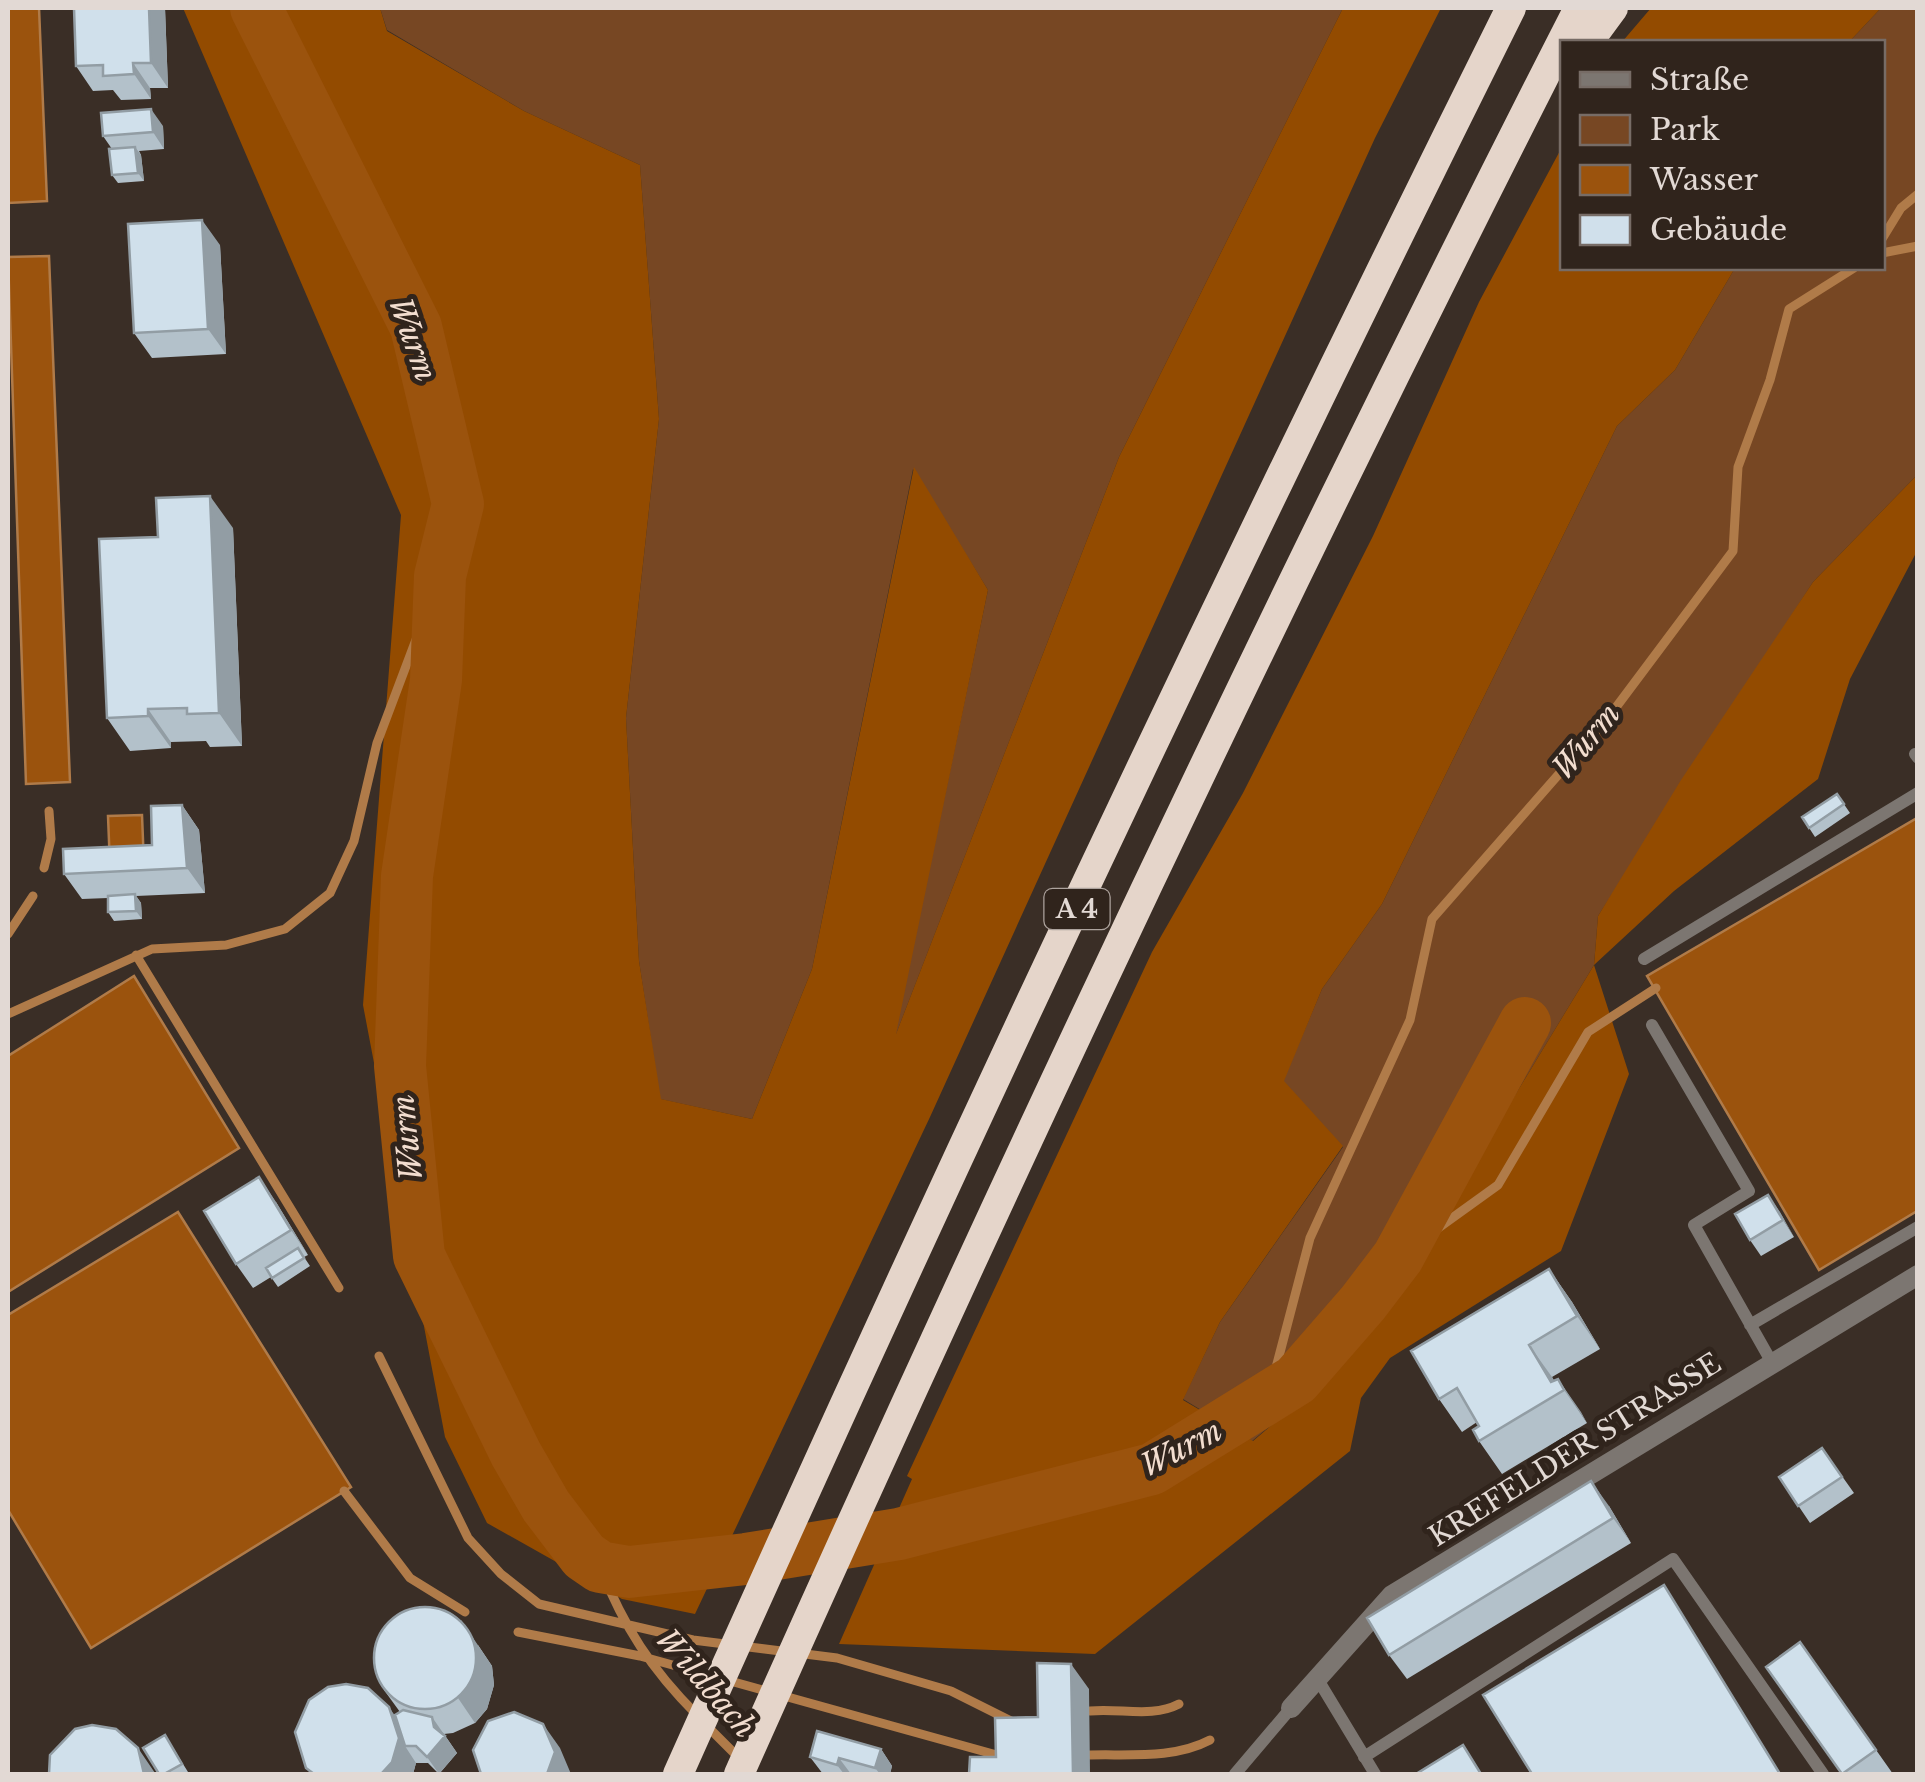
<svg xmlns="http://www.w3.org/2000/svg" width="1925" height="1782" font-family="'Libre Baskerville',serif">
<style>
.green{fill:#774723}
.forest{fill:#934b00}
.water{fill:#9b530d;stroke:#b07b49;stroke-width:2.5}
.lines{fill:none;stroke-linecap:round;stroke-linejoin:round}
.stream{stroke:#b07b49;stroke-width:9}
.river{stroke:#9b530d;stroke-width:52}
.service{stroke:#7c7671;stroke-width:12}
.minor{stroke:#7c7671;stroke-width:20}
.motorway{stroke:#e5d5ca;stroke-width:30}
.wall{fill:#b3c1ca}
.shaded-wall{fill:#929da4}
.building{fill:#d0e0eb;stroke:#929da4;stroke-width:2.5}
.labels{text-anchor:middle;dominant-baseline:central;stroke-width:10;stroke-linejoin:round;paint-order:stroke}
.shield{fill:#30241c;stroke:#ada39d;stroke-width:2.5}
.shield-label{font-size:25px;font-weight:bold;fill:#e2d9d4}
.street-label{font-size:28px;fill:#e2d9d4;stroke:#30241c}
.water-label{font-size:30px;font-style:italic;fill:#f2ddcf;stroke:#30241c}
</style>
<rect width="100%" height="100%" fill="#3a2e26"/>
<!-- green -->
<path class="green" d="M 380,8 L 1343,8 L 1119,457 L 893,1042 L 988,590 L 913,469 L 812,969 L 752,1119 L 660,1099 L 639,961 L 626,718 L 659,419 L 640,165 L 524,111 L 387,30 Z
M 1881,8 L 1917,8 L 1917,475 L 1813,582 L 1598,916 L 1594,965 L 1395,1293 L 1300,1401 L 1252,1441 L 1183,1399 L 1220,1322 L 1343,1147 L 1283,1081 L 1322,989 L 1382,904 L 1617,426 L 1675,370 L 1735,268 L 1882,268 L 1882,42 L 1849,42 Z"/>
<!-- forest -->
<path class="forest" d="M 183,8 L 380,8 L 387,31 L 524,111 L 640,165 L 659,419 L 626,718 L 639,961 L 661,1099 L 752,1119 L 812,969 L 914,467 L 988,590 L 896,1034 L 1119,457 L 1343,8 L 1441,8 L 1375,138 L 930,1117 L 695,1614 L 622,1599 L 487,1523 L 445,1437 L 363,1005 L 401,515 Z
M 1651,8 L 1881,8 L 1849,42 L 1622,42 Z
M 1562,147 L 1562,268 L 1735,268 L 1675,370 L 1617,426 L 1382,904 L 1322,989 L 1284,1081 L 1343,1146 L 1220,1322 L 1183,1400 L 1253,1441 L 1300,1401 L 1395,1293 L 1594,965 L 1598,916 L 1681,780 L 1813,582 L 1917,475 L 1917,551 L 1850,679 L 1818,779 L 1674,891 L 1594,965 L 1629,1074 L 1561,1251 L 1390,1358 L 1361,1398 L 1350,1451 L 1095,1654 L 839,1644 L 912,1479 L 907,1476 L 1152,952 L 1243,793 L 1373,536 L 1479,302 Z"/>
<!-- water -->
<path class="water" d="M 8,8 L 39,8 L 47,201 L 8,203 Z
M 49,256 L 70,782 L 26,784 L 8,257 Z
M 142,815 L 144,865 L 110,866 L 108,816 Z
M 1917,818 L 1917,1211 L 1819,1270 L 1647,976 Z
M 134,976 L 239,1148 L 8,1292 L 8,1056 Z
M 178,1212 L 351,1487 L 91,1648 L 8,1510 L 8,1315 Z"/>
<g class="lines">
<!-- stream -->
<path class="stream" d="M 1882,239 L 1901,208 L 1918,194
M 1882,253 L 1918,246
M 44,868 L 51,839 L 49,811
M 8,934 L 33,896
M 136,955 L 339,1288
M 8,1014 L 152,949 L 226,945 L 285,929 L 330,893 L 354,841 L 377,743 L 440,576
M 1398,1257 L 1498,1185 L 1588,1032 L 1656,988
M 379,1356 L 468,1538 L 501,1574 L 539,1604 L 693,1640 L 837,1658 L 951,1691 L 1013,1722
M 1267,1402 L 1310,1238 L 1410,1020 L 1432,919 L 1608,718 L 1733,551 L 1738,467 L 1770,380 L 1789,309 L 1854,268
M 344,1491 L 410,1578 L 465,1612
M 600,1567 C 624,1627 651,1669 697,1715
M 518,1632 L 640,1656 L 1004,1757
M 1090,1711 C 1121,1708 1152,1718 1179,1704
M 707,1726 L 739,1758
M 1090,1755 C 1130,1754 1174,1759 1210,1740"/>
<!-- river -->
<path class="river" d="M 256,8 L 416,327 L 458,504 L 440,576 L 436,680 L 407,876 L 400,1066 L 419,1256 L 516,1454 L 546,1506 L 584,1556 L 600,1567 L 629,1572 L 746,1559 L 899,1534 L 1152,1469 L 1296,1380 L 1363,1303 L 1398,1257 L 1525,1023"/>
<!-- service -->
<path class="service" d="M 1915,754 L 1918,758
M 1644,959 L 1918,793
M 1652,1025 L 1749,1191 L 1694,1225 L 1771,1361
M 1750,1325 L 1918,1227
M 1317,1678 L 1375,1774
M 1364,1757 L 1673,1559 L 1823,1774
M 1235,1774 L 1291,1708"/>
<!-- minor -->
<path class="minor" d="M 1291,1708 L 1392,1595 L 1918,1275"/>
<!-- motorway -->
<path class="motorway" d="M 1588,42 L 1613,8
M 678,1774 C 943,1180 1221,590 1511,8
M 739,1774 C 1004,1179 1283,588 1579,8"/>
</g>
<!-- wall -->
<path class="wall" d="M 74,8 L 165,8 L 168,88 L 150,88 L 151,99 L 121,100 L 113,90 L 93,91 L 76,66 Z
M 163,126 L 164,149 L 139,151 L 141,155 L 144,181 L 118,183 L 112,175 L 112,149 L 103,136 Z
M 220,245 L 226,354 L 152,358 L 134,333 Z
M 233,528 L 242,746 L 210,747 L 206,741 L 171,742 L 171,748 L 130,751 L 107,718 L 158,537 Z
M 1837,794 L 1850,813 L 1815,837 L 1802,817 Z
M 182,805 L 199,830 L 205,893 L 136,896 L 141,903 L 142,919 L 114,921 L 108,912 L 108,898 L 82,899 L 64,874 L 152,845 Z
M 1768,1195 L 1794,1237 L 1761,1256 L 1750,1240 Z
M 276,1202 L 308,1255 L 304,1257 L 310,1266 L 278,1287 L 271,1277 L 253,1288 L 236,1264 Z
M 1549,1269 L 1572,1302 L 1600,1349 L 1552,1377 L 1554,1381 L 1558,1379 L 1587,1423 L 1502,1474 L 1479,1441 L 1479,1426 L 1477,1422 L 1462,1432 L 1439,1399 Z
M 1822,1448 L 1854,1493 L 1810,1523 L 1779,1477 Z
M 1609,1506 L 1631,1543 L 1407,1679 L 1389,1655 Z
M 1800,1642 L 1893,1774 L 1842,1774 Z
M 478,1645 L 492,1666 L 494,1685 L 487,1709 L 475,1723 L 453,1733 L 444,1734 L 457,1753 L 439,1774 L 428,1763 L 416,1763 L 413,1774 L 311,1774 L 306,1768 L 400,1712 L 384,1690 Z
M 165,1735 L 188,1772 L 184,1774 L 159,1774 Z
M 881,1749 L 892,1766 L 890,1774 L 823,1774 L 810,1757 Z"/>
<!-- shaded-wall -->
<path class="shaded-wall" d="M 149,8 L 165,8 L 168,88 L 151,63 Z
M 133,63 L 150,88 L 151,99 L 134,74 Z
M 151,109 L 163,126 L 164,149 L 153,132 Z
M 135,147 L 141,155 L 144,181 L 138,173 Z
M 202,220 L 220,245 L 226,354 L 208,329 Z
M 210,496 L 233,528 L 242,746 L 219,713 Z
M 148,709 L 171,742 L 171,748 L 148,716 Z
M 182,805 L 199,830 L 205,893 L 187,868 Z
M 135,894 L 141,903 L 142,919 L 136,911 Z
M 259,1177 L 276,1202 L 308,1255 L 291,1230 Z
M 1768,1195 L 1780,1212 L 1794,1237 L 1783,1220 Z
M 1549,1269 L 1572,1302 L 1600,1349 L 1577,1316 Z
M 1529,1345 L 1552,1377 L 1561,1392 L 1559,1393 Z
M 1558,1379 L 1581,1412 L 1587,1423 L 1564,1390 Z
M 1591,1481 L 1609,1506 L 1631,1543 L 1613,1518 Z
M 461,1620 L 492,1666 L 494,1685 L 487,1709 L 475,1723 L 458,1698 Z
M 1071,1664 L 1089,1689 L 1090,1774 L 1073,1774 Z
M 389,1707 L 406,1732 L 405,1746 L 416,1763 L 413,1774 L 381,1774 Z
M 432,1717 L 457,1753 L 439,1774 L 427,1757 L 434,1727 Z
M 543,1724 L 560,1748 L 571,1774 L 547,1774 Z
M 138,1748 L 155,1773 L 156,1774 L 144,1774 Z
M 881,1749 L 892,1766 L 890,1774 L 880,1774 L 875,1768 Z
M 839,1758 L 851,1774 L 844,1774 L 837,1765 Z"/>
<!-- building -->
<path class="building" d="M 74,8 L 149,8 L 151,63 L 133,63 L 134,74 L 103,76 L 103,65 L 76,66 Z
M 151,109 L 153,132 L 103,136 L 101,113 Z
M 135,147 L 138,173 L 112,175 L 109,149 Z
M 202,220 L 208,329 L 134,333 L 128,224 Z
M 210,496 L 219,713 L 187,714 L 187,708 L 148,709 L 148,716 L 107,718 L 99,539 L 158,537 L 156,498 Z
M 1837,794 L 1844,804 L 1809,828 L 1802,817 Z
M 182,805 L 187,868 L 64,874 L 63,849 L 152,845 L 151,806 Z
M 135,894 L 136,911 L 108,912 L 108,896 Z
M 259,1177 L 291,1230 L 236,1264 L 204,1211 Z
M 1768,1195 L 1783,1220 L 1750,1240 L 1735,1214 Z
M 298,1248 L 304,1258 L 272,1278 L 266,1268 Z
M 1549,1269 L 1577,1316 L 1529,1345 L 1551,1382 L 1558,1379 L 1564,1390 L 1479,1441 L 1473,1430 L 1479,1426 L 1457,1388 L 1439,1399 L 1411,1351 Z
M 1822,1448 L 1842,1477 L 1798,1506 L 1779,1477 Z
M 1591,1481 L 1613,1518 L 1389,1655 L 1367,1618 Z
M 1664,1585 L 1780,1774 L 1532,1774 L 1483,1695 Z
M374 1658a51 51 0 1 1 102 0a51 51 0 1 1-102 0Z
M 1800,1642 L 1876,1750 L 1842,1774 L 1766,1667 Z
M 1037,1663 L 1071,1664 L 1073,1774 L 969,1774 L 970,1757 L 996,1757 L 995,1718 L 1038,1717 Z
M 346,1684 L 368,1688 L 389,1707 L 399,1738 L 392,1762 L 381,1774 L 314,1774 L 306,1768 L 295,1732 L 309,1700 L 328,1687 Z
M 403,1710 L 432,1717 L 434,1727 L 445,1736 L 427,1757 L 416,1746 L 405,1746 L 395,1715 Z
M 514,1712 L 543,1724 L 555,1752 L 547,1774 L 481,1774 L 473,1750 L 488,1721 Z
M 92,1725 L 116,1729 L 138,1748 L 144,1774 L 49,1774 L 50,1755 L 75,1729 Z
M 817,1731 L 881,1749 L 875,1768 L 839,1758 L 837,1765 L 810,1757 Z
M 165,1735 L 182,1764 L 164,1774 L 159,1774 L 143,1748 Z
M 1463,1745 L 1481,1774 L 1416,1774 Z"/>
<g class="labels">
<!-- shield labels -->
<rect class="shield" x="1044.5" y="889" width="65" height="40" rx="8"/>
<g class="shield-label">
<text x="1077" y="909">A 4</text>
</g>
<!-- street labels -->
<g class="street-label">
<text transform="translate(1575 1450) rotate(-32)">KREFELDER STRASSE</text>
</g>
<!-- water labels -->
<g class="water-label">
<text transform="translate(413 339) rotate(71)">Wurm</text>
<text transform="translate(1586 741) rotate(-50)">Wurm</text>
<text transform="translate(407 1138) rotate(-96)">Wurm</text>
<text transform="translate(1181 1448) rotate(-27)">Wurm</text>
<text transform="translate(706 1683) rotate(49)">Wildbach</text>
</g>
</g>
<!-- border -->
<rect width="1925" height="1782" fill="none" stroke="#e2d9d4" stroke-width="20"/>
<!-- legend -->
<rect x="1560" y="40" width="325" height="230" fill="#30241c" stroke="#776c66" stroke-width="2.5"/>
<rect x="1580" y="72" width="50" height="15" fill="#7c7671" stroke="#776c66" stroke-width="2.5"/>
<text x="1650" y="90" font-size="30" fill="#e2d9d4">Straße</text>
<rect x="1580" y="115" width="50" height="30" fill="#774723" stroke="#776c66" stroke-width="2.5"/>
<text x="1650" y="140" font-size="30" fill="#e2d9d4">Park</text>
<rect x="1580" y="165" width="50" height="30" fill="#9b530d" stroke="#776c66" stroke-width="2.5"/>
<text x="1650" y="190" font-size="30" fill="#e2d9d4">Wasser</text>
<rect x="1580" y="215" width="50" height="30" fill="#d0e0eb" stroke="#776c66" stroke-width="2.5"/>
<text x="1650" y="240" font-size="30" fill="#e2d9d4">Gebäude</text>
</svg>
